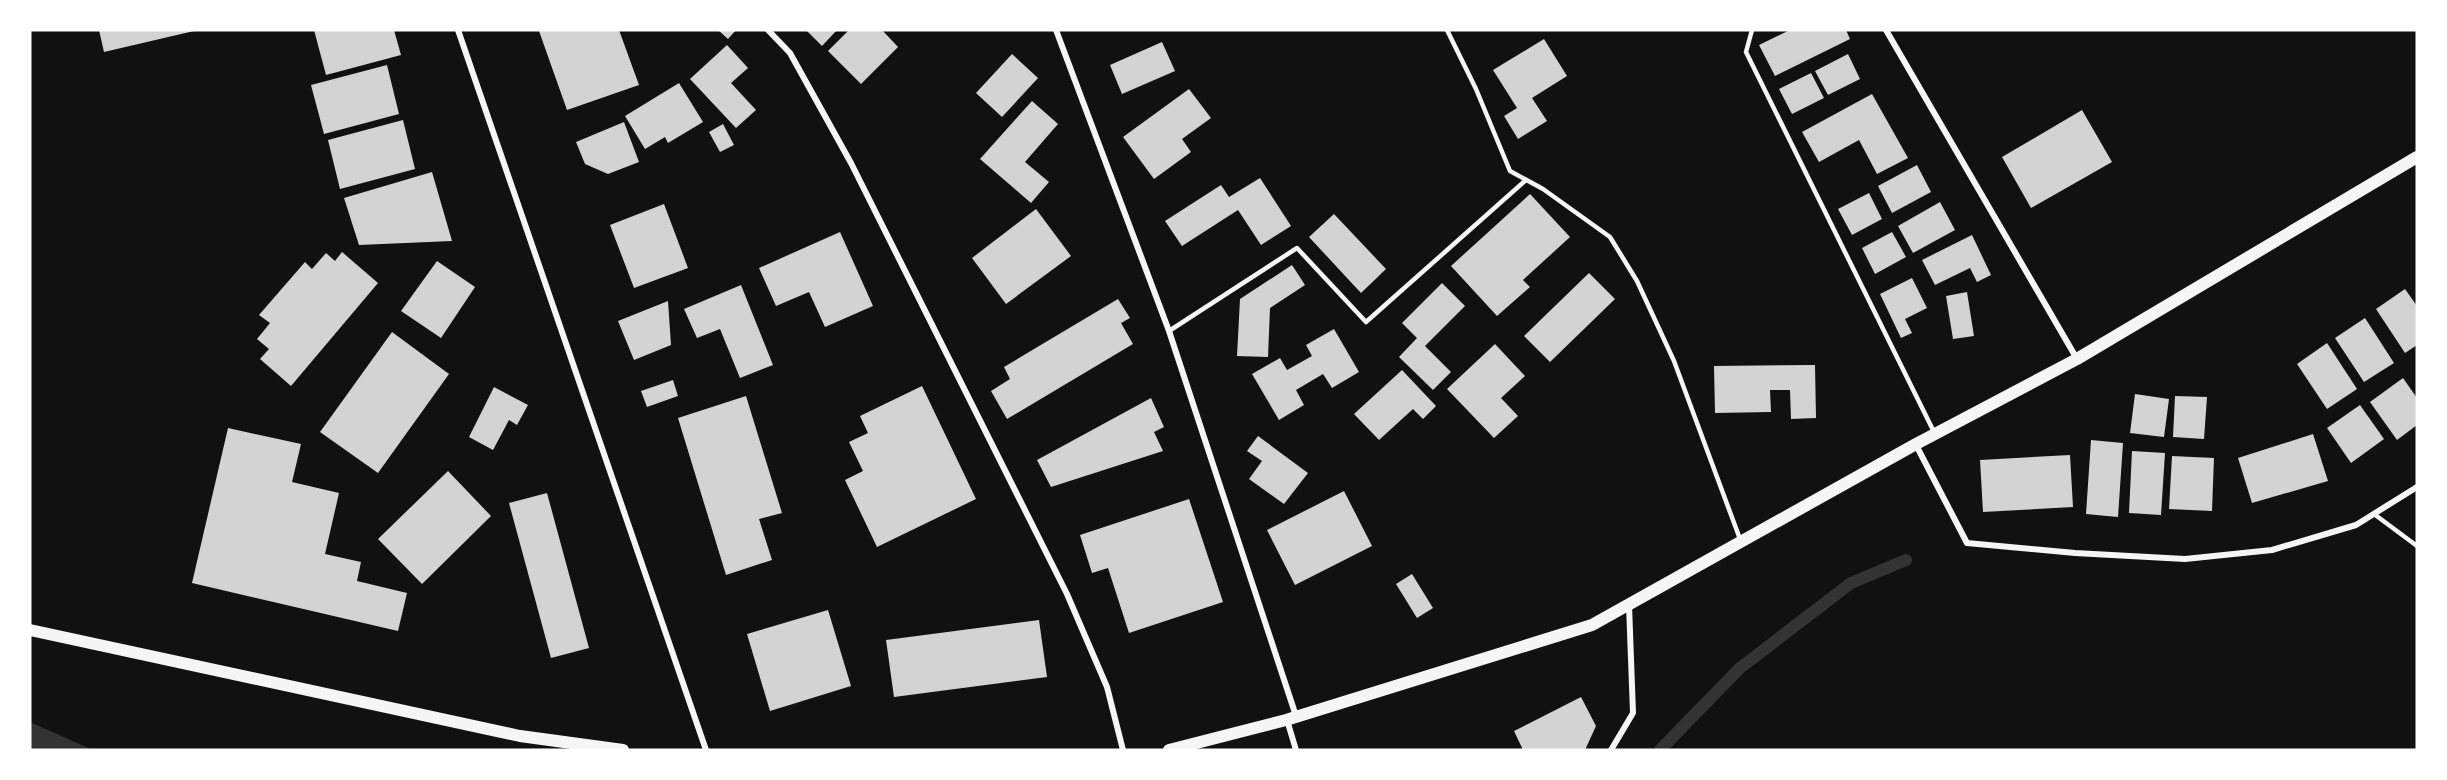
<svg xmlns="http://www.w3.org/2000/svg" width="2447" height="780" font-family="Lato,sans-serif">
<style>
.water{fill:#333}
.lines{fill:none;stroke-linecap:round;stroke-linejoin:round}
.stream{stroke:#333;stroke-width:12}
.building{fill:#d3d3d3}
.service{stroke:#f5f5f5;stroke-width:4.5}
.minor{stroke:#f5f5f5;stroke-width:6}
.secondary{stroke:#f5f5f5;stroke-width:12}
</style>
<rect width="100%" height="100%" fill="#111"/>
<!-- water -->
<path class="water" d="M 30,722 L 93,750 L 30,750 Z"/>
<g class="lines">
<!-- stream -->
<path class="stream" d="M 1660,750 L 1740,668 L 1851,583 L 1906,560"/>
</g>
<!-- building -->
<path class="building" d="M 99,30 L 194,30 L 194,31 L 104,52 Z
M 314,30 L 394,30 L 401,55 L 326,75 Z
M 619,30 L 639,85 L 567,110 L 539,31 Z
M 718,30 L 736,30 L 728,39 Z
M 806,30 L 837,30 L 822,46 Z
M 849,30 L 882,30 L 898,47 L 861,84 L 828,51 Z
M 1790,30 L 1846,30 L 1850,39 L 1775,76 L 1759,45 Z
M 1544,39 L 1567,76 L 1532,98 L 1547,121 L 1518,139 L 1504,116 L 1517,108 L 1493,70 Z
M 1162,42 L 1175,71 L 1122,94 L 1110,65 Z
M 727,45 L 748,68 L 731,83 L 756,110 L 736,128 L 690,79 Z
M 1012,54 L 1038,78 L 1002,117 L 976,93 Z
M 1848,54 L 1860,79 L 1828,95 L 1815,71 Z
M 387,65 L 399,114 L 324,134 L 311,85 Z
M 1811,73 L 1824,98 L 1792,114 L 1779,89 Z
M 679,83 L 703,122 L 668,143 L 665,137 L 645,149 L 625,116 Z
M 1189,89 L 1211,118 L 1182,139 L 1191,152 L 1154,179 L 1123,137 Z
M 1872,94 L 1908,158 L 1877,174 L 1859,140 L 1819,162 L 1802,132 Z
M 1032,101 L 1058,124 L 1025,162 L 1049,182 L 1031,203 L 980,159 Z
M 2082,110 L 2112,162 L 2031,208 L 2002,157 Z
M 403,120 L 415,169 L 340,189 L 328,140 Z
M 624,122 L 639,162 L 608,174 L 585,164 L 576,142 Z
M 723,124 L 734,145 L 720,152 L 709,132 Z
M 1917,165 L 1931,192 L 1892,213 L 1878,186 Z
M 432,172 L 452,241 L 359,245 L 344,198 Z
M 1260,178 L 1291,226 L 1261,245 L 1238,210 L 1182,246 L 1165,221 L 1221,185 L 1229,197 Z
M 1869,193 L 1882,219 L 1852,235 L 1838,209 Z
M 1530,194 L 1570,237 L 1523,280 L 1530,287 L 1497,316 L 1451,266 Z
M 1940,202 L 1955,230 L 1913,253 L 1898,226 Z
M 664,204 L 688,268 L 634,288 L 610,225 Z
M 1036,209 L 1071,256 L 1006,304 L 972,258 Z
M 1334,214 L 1386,269 L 1361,293 L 1309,237 Z
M 840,232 L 873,306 L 825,327 L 809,292 L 776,306 L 759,268 Z
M 1892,232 L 1906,257 L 1875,274 L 1862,248 Z
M 1972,235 L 1991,275 L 1977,282 L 1970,268 L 1935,285 L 1922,260 Z
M 342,252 L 378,283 L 291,386 L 260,359 L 269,349 L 257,339 L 270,323 L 259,315 L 305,262 L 312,269 L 326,253 L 335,261 Z
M 437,261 L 475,287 L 441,338 L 401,311 Z
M 1292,265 L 1305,285 L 1270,308 L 1268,357 L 1237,356 L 1240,299 Z
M 1589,273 L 1615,299 L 1550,362 L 1524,336 Z
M 1912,278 L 1927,308 L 1905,319 L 1912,333 L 1901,338 L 1880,294 Z
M 1442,283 L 1465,306 L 1425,346 L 1451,372 L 1433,390 L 1399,357 L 1417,338 L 1402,323 Z
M 741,285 L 773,365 L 740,378 L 720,329 L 697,338 L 684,309 Z
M 2405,289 L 2417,306 L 2417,345 L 2405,353 L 2376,309 Z
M 1967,292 L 1974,336 L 1953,339 L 1946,296 Z
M 1118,299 L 1130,318 L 1121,323 L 1133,344 L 1007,419 L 991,391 L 1010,379 L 1004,367 Z
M 668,301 L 671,345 L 634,360 L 618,321 Z
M 2365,318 L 2394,363 L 2364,382 L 2335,338 Z
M 1334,329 L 1359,372 L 1332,388 L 1323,374 L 1296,390 L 1304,405 L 1279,420 L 1252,374 L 1280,358 L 1287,370 L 1312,356 L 1306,345 Z
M 392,332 L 449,374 L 378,473 L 320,432 Z
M 2327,343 L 2357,389 L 2327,409 L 2297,364 Z
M 1495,344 L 1525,376 L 1501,398 L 1518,416 L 1494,438 L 1447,389 Z
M 1815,365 L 1816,418 L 1791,419 L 1790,390 L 1770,390 L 1771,412 L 1715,413 L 1714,366 Z
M 1402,370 L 1436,406 L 1423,419 L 1413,409 L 1379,440 L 1354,414 Z
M 2403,378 L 2417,398 L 2417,425 L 2397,440 L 2370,402 Z
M 673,380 L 678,396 L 647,407 L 641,391 Z
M 922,386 L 976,499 L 877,547 L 845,480 L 863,471 L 849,442 L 868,433 L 860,416 Z
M 494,387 L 528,405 L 517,425 L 509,420 L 493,450 L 469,437 Z
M 2135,394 L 2169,399 L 2164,437 L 2130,433 Z
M 746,396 L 782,513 L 759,519 L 772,560 L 726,575 L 678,418 Z
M 2175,396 L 2207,397 L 2204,439 L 2173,437 Z
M 1151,398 L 1164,427 L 1154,432 L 1163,451 L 1051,487 L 1037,460 Z
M 2360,405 L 2384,439 L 2351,463 L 2327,428 Z
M 228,428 L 301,444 L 292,482 L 339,493 L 325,554 L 361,562 L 357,581 L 407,593 L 398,631 L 192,583 Z
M 2313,434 L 2328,481 L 2252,503 L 2238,458 Z
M 1258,436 L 1308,473 L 1284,504 L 1249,479 L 1262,461 L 1247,451 Z
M 2091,440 L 2123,443 L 2118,517 L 2086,514 Z
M 2132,451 L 2165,453 L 2161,515 L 2129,513 Z
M 2070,455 L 2073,507 L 1983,512 L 1980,460 Z
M 2172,456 L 2214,458 L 2212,511 L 2169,509 Z
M 448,471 L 491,516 L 422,584 L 378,539 Z
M 1344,491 L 1372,546 L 1295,585 L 1267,530 Z
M 547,493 L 589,648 L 551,658 L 509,503 Z
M 1189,499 L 1223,602 L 1129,633 L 1108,568 L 1092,573 L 1080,535 Z
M 1412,574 L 1433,608 L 1417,618 L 1396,584 Z
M 828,610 L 851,686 L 770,711 L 747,634 Z
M 1039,620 L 1047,677 L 894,697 L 886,640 Z
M 1581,697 L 1596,726 L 1585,750 L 1523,750 L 1514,731 Z"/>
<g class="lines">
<!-- service -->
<path class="service" d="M 1447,30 L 1476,89 L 1510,171 L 1543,189 L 1610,237 L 1637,281 L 1674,361 L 1740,539
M 1752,30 L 1746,52 L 1934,432
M 1169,331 L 1297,248 L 1366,322 L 1526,180
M 2374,514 L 2417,546"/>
<!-- minor -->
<path class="minor" d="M 458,30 L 706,750
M 768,30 L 790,53 L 851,163 L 1067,594 L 1107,687 L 1123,750
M 1056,30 L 1169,331 L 1296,716
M 1886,30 L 2077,359
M 1916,445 L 1967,543 L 2075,553 L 2185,559 L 2272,550 L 2356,525 L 2417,487
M 1287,720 L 1296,750
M 1611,750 L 1633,713 L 1629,605"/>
<!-- secondary -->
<path class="secondary" d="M 30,630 L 520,736 L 623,750
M 1169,750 L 1286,720 L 1592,625 L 1916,444 L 2077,359 L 2417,157"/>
</g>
<!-- border -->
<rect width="2447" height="780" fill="none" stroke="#ffffff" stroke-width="63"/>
</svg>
